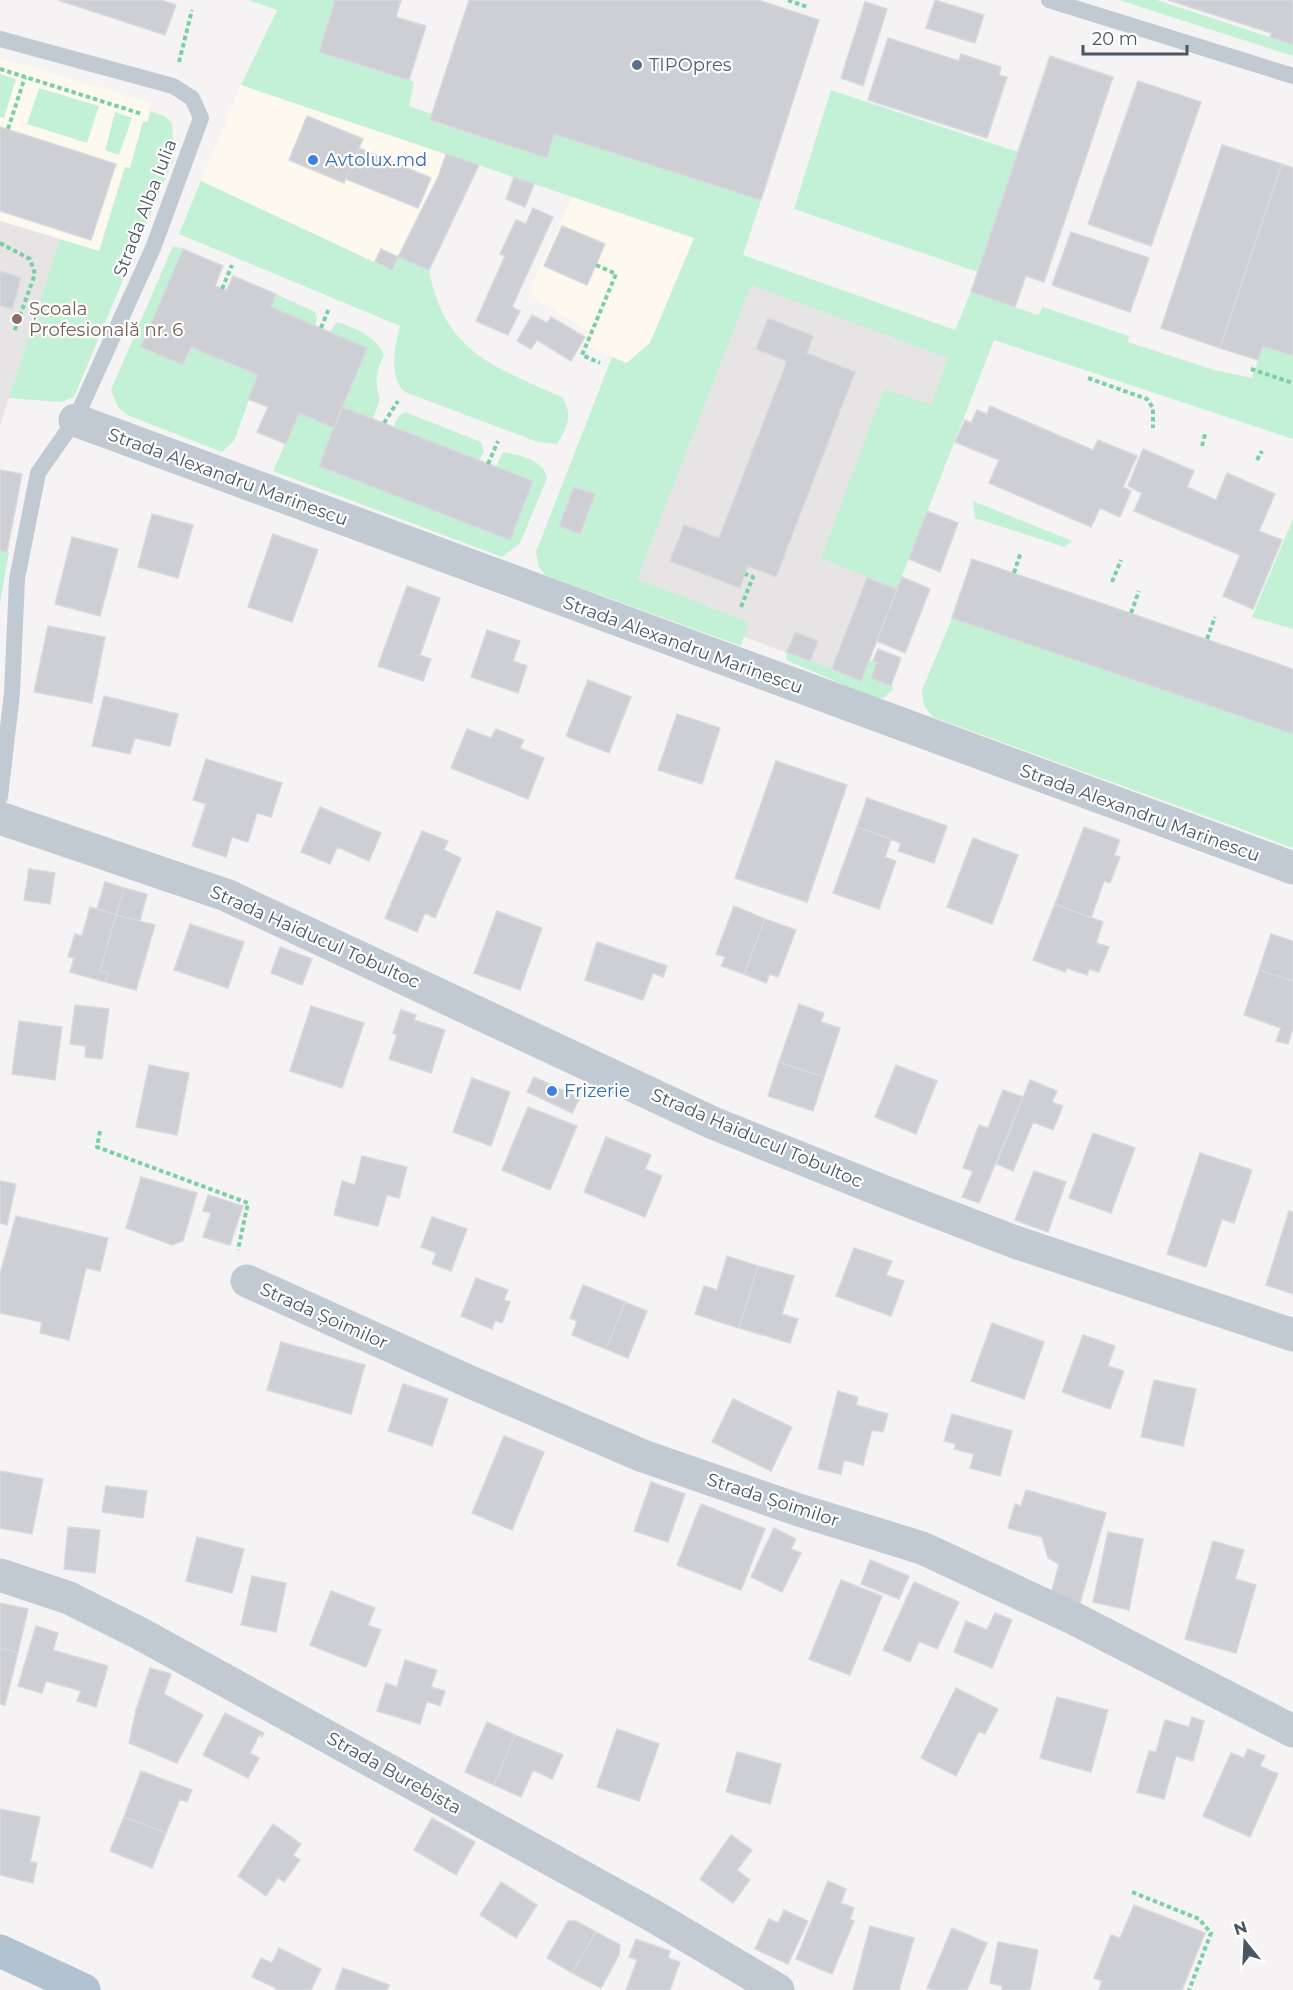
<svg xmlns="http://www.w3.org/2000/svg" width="1293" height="1990" font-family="Montserrat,sans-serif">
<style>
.commercial{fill:#fdf9ef}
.education{fill:#e6e4e5}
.green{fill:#c3f1d5}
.building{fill:#cdcfd5;stroke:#d7d9de;stroke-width:1.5}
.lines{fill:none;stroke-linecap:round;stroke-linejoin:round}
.path{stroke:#7ad0a6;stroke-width:4;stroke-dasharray:4.5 3;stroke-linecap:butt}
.service{stroke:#c1cad2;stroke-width:16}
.minor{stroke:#c1cad2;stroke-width:33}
.primary{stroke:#b3c2d1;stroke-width:33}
.service-dot{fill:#5c6f8a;stroke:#fff;stroke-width:2}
.shop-dot{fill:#3f7fe0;stroke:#fff;stroke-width:2}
.education-dot{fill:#8d6e63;stroke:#fff;stroke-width:2}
.labels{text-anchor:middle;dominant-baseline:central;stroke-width:4.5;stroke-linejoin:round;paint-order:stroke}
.service-label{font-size:18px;fill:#4e5e75;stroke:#fff;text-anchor:start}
.shop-label{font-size:18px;fill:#366cbe;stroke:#fff;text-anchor:start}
.street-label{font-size:18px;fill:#4a5661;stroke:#fff}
.education-label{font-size:18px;fill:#785e54;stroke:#fff;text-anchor:start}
</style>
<rect width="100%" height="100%" fill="#f5f3f3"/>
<!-- commercial -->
<path class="commercial" d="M 0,58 L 151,103 L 147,122 L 143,122 L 130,168 L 124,168 L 99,251 L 0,221 Z
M 241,85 L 446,154 L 439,175 L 392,270 L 201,181 Z
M 572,197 L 695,238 L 650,343 L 627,363 L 582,343 L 588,331 L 534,298 L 531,286 Z"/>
<!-- education -->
<path class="education" d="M 0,221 L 60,239 L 0,426 Z
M 695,238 L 992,344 L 861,681 L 552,564 L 627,363 L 650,343 Z"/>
<!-- green -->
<path class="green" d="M 248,0 L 335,0 L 319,52 L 414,82 L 409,106 L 432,114 L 430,121 L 546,158 L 554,134 L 761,200 L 743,255 L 955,330 L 971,292 L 1038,315 L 1043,307 L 1129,336 L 1128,342 L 1214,370 L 1252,378 L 1263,346 L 1293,356 L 1293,439 L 994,340 L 897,589 L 821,558 L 884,389 L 931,405 L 948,358 L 751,285 L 637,579 L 748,622 L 741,646 L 545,575 L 538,565 L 536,552 L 612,357 L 627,363 L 650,343 L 694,238 L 241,85 L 277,10 Z
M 1119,0 L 1157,0 L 1293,45 L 1293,56 Z
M 0,74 L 16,79 L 4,118 L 0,117 Z
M 39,88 L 99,106 L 87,143 L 27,124 Z
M 831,90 L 1018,152 L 978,272 L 794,209 Z
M 151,111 L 166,117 L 172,124 L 174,158 L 74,397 L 61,402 L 9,398 L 60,239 L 99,251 L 125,167 L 130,168 L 143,121 L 147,122 Z
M 115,112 L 132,118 L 119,155 L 105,150 Z
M 201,181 L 391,270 L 398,257 L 429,270 C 445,354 494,366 563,398 C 573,416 567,428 557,444 L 538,442 L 405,392 C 388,379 395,344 400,326 L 179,234 Z
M 173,246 L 183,249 L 142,347 L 183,365 L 191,347 L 258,375 L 234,441 L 222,452 L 127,415 L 118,407 L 111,390 Z
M 276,294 L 315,312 L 317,318 L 315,326 L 271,307 Z
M 337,322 C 355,328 376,336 384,355 C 376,372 374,381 380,399 L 373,419 L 342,407 L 367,348 L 330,332 Z
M 405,412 L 481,442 L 484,452 L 479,460 L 393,427 L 399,416 Z
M 299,413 L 334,428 L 319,466 L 510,539 L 533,481 L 496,466 L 503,452 C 520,455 543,459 547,478 L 523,536 L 519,544 L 502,557 L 273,471 Z
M 973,501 L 1072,541 L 1064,547 L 975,518 Z
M 1293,519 L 1293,629 L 1252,617 Z
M 0,550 L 9,552 L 0,603 Z
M 952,618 L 1293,734 L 1293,848 L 933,717 L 924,706 L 922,690 Z
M 787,652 L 861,681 L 869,661 L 877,662 L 871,678 L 894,688 L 884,698 L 874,698 L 786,660 Z"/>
<!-- building -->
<path class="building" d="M 58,0 L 161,0 L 176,5 L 165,35 Z
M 335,0 L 401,0 L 396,17 L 426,26 L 409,80 L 319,52 Z
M 469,0 L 758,0 L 819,20 L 761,200 L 554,134 L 547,158 L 430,120 Z
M 935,0 L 984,15 L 975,43 L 926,28 Z
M 1168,0 L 1293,0 L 1293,45 L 1270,37 L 1271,33 Z
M 865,2 L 887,9 L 863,86 L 841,78 Z
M 888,38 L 959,61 L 961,54 L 1001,67 L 999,75 L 1007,77 L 987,138 L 868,100 Z
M 1050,56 L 1113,77 L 1044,282 L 1026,276 L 1015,307 L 971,292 Z
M 1138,81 L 1201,102 L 1151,246 L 1088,224 Z
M 307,116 L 363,139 L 344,183 L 289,160 Z
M 0,127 L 116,164 L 91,240 L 0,211 Z
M 1222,145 L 1282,164 L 1220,348 L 1161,328 Z
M 359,148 L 431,178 L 418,208 L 346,179 Z
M 446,154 L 479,165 L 429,270 L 398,257 L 439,175 Z
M 1282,164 L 1293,168 L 1293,356 L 1263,346 L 1258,360 L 1220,348 Z
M 514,177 L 534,184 L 525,207 L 506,199 Z
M 533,208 L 553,217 L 512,307 L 520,311 L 508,335 L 476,321 L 505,256 L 500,254 L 516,220 L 526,224 Z
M 562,226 L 605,244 L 587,285 L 544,266 Z
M 1071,232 L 1149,258 L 1130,312 L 1052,285 Z
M 183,249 L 223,266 L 215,286 L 227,290 L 233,276 L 276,294 L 271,307 L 367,348 L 334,428 L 299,413 L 286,444 L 257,432 L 268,407 L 248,399 L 258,375 L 191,347 L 183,365 L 141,347 Z
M 381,249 L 398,257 L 392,270 L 375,262 Z
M 0,271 L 21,278 L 12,309 L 0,305 Z
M 532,315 L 547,323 L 551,317 L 585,337 L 571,361 L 537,340 L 531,349 L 517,341 Z
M 768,318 L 813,336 L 807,353 L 855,372 L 776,577 L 748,566 L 740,588 L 670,561 L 684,525 L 719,538 L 787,361 L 756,349 Z
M 990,406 L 1093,450 L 1098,440 L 1137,456 L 1123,487 L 1131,491 L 1120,517 L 1100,508 L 1091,527 L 989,483 L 999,460 L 955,442 L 965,420 L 971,423 L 977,410 L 987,414 Z
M 342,407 L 533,481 L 510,540 L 319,466 Z
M 1143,449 L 1194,471 L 1187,487 L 1216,500 L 1227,473 L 1275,494 L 1259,531 L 1282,540 L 1253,609 L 1223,596 L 1240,555 L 1134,511 L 1142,493 L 1128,486 Z
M 0,470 L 22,474 L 7,552 L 0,550 Z
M 574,487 L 595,494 L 580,534 L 559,526 Z
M 927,511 L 958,523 L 940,572 L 909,559 Z
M 152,514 L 193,525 L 178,578 L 138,567 Z
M 273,534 L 318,550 L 292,622 L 248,607 Z
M 72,537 L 118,549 L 100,616 L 55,604 Z
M 972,559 L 1293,669 L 1293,734 L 952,618 Z
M 902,577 L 930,589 L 905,653 L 877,641 Z
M 867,578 L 897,589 L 861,681 L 832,669 Z
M 407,586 L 440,598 L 420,655 L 431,659 L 423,681 L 378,666 Z
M 48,626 L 105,637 L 92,703 L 34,692 Z
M 487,630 L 520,641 L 513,661 L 527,666 L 518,693 L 471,677 Z
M 795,632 L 818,641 L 810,661 L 787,652 Z
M 878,649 L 901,658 L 891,686 L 871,678 L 877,662 L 873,661 Z
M 588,680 L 631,697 L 609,753 L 566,736 Z
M 104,696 L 178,714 L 170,746 L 135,738 L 130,754 L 92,746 Z
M 677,714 L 720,728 L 702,784 L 658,770 Z
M 467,729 L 491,738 L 496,729 L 524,740 L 520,748 L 544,758 L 528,799 L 451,768 Z
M 206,759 L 282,783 L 271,817 L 257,813 L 248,842 L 232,837 L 226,857 L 192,846 L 206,804 L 193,800 Z
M 776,761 L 847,785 L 807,902 L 735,878 Z
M 867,798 L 947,826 L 934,863 L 898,851 L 901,843 L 857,827 Z
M 320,807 L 381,833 L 369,861 L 337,847 L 330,864 L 301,852 Z
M 857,827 L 891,839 L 885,857 L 896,861 L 879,909 L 833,893 Z
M 1084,827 L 1120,840 L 1114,855 L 1120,857 L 1110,883 L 1104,881 L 1091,918 L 1055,904 Z
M 422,831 L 448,841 L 444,850 L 461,858 L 435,918 L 425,913 L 417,932 L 385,918 Z
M 973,838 L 1018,855 L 992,924 L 947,907 Z
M 29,869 L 55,873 L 50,904 L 24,900 Z
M 105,882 L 124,888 L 116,915 L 97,909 Z
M 124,888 L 147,894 L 140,921 L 116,915 Z
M 1055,904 L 1103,922 L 1096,943 L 1109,947 L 1099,972 L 1089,969 L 1087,975 L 1067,968 L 1065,972 L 1033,960 Z
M 734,906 L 765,919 L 744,974 L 721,966 L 725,957 L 716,954 Z
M 90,907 L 116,915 L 100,971 L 108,973 L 105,982 L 70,972 L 74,958 L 68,957 L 75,934 L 82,936 Z
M 497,911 L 542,928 L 520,990 L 474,973 Z
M 116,915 L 155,925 L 136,990 L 105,982 L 108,973 L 100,971 Z
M 765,919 L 796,930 L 778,977 L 770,974 L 766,983 L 744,974 Z
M 190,924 L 244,942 L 228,988 L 174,970 Z
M 1271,934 L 1293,941 L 1293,981 L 1259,970 Z
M 597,942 L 667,966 L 663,977 L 653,973 L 643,1000 L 585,980 Z
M 280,947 L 312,959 L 302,985 L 271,973 Z
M 1259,970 L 1293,981 L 1293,1028 L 1288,1044 L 1276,1041 L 1281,1028 L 1244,1015 Z
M 799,1004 L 824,1013 L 821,1022 L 840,1028 L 824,1077 L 779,1062 Z
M 75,1005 L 109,1009 L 102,1059 L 85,1057 L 86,1046 L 70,1044 Z
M 311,1006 L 364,1023 L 342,1088 L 290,1071 Z
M 401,1010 L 416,1015 L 414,1020 L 445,1030 L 431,1073 L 389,1059 L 397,1035 L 393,1033 Z
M 19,1021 L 62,1027 L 55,1080 L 12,1074 Z
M 779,1062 L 824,1077 L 813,1111 L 768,1096 Z
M 149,1065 L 189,1073 L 177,1135 L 136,1127 Z
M 896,1065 L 937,1081 L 916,1134 L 875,1117 Z
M 534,1077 L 580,1098 L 572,1113 L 527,1092 Z
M 472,1078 L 510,1092 L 491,1146 L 453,1132 Z
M 1030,1080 L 1057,1091 L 1052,1102 L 1063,1106 L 1053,1130 L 1033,1122 L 1013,1171 L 997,1164 Z
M 1003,1090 L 1023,1097 L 979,1203 L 962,1197 L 973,1171 L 963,1168 L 979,1125 L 988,1128 Z
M 528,1107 L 577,1126 L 550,1190 L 502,1170 Z
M 1093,1133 L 1135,1148 L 1111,1213 L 1069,1198 Z
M 606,1137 L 651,1155 L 645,1169 L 662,1176 L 645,1217 L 584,1192 Z
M 1200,1153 L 1252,1170 L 1234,1223 L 1222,1219 L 1206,1267 L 1167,1254 Z
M 362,1156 L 407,1167 L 399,1198 L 387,1195 L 378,1226 L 334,1215 L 342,1181 L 355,1185 Z
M 1034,1171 L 1066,1182 L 1048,1232 L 1015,1220 Z
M 141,1177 L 197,1193 L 183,1241 L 172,1245 L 126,1228 Z
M 0,1181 L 16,1184 L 7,1225 L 0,1223 Z
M 208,1195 L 243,1206 L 230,1245 L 203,1237 L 211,1213 L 203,1211 Z
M 1289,1211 L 1293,1212 L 1293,1294 L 1266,1285 Z
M 16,1216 L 108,1238 L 100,1271 L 86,1268 L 69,1340 L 40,1333 L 42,1322 L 0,1313 L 0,1274 Z
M 432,1217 L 467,1229 L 451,1271 L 432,1264 L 436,1253 L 421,1247 Z
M 854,1248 L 892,1261 L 886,1275 L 904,1281 L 891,1316 L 836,1296 Z
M 727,1256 L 758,1266 L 739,1328 L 695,1314 L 704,1286 L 717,1290 Z
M 758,1266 L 794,1276 L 782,1314 L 798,1319 L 790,1343 L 739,1328 Z
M 476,1278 L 508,1290 L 504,1300 L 510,1302 L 502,1323 L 495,1320 L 492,1329 L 461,1316 Z
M 583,1285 L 625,1302 L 606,1349 L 572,1335 L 577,1321 L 570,1318 Z
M 625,1302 L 647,1311 L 628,1358 L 606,1349 Z
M 992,1323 L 1044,1342 L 1024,1399 L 971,1381 Z
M 1083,1335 L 1115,1346 L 1108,1366 L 1124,1371 L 1110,1409 L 1062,1392 Z
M 281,1342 L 365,1365 L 351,1414 L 267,1390 Z
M 1154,1380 L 1196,1389 L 1183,1446 L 1141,1437 Z
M 403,1384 L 448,1399 L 432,1446 L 388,1431 Z
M 838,1391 L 858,1397 L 856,1405 L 888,1414 L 883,1432 L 872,1430 L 863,1465 L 844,1460 L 841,1474 L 818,1469 Z
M 733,1399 L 792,1427 L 771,1471 L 712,1442 Z
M 952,1414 L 1012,1431 L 1000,1476 L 970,1468 L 974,1454 L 954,1449 L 956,1444 L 944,1441 Z
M 504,1436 L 544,1452 L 512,1530 L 472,1513 Z
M 0,1471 L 43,1479 L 32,1534 L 0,1528 Z
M 651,1482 L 685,1494 L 668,1542 L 634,1531 Z
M 106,1486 L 147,1491 L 143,1518 L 102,1512 Z
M 1026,1490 L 1106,1513 L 1080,1603 L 1051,1594 L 1059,1564 L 1048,1558 L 1042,1537 L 1008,1528 L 1015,1504 L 1021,1506 Z
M 701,1504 L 765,1529 L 741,1590 L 677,1565 Z
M 68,1527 L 100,1530 L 95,1573 L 64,1569 Z
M 774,1528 L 796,1539 L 791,1549 L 801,1553 L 782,1592 L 751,1577 Z
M 1108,1532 L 1143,1539 L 1129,1610 L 1093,1602 Z
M 197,1537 L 244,1549 L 232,1593 L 186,1581 Z
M 1213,1541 L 1244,1550 L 1235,1579 L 1256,1585 L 1236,1653 L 1185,1639 Z
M 870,1560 L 909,1576 L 899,1599 L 861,1584 Z
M 252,1576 L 286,1583 L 276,1632 L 241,1625 Z
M 841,1580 L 882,1596 L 850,1675 L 809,1659 Z
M 914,1582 L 959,1602 L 937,1649 L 919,1641 L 910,1662 L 883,1650 Z
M 331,1591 L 375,1608 L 368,1625 L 381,1630 L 366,1667 L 310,1645 Z
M 0,1603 L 28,1609 L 18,1652 L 0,1648 Z
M 995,1613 L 1012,1620 L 992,1668 L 954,1652 L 966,1621 L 987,1630 Z
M 36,1626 L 58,1633 L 53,1650 L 108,1666 L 96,1707 L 77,1701 L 81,1691 L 46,1681 L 42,1693 L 18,1686 Z
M 0,1648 L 18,1652 L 5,1705 L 0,1704 Z
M 405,1660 L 437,1670 L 431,1687 L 445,1691 L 440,1706 L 427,1701 L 420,1724 L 377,1711 L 386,1683 L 397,1687 Z
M 150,1668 L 171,1674 L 164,1694 L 203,1715 L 177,1763 L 129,1743 L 136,1710 Z
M 956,1688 L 998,1709 L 985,1734 L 979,1731 L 956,1776 L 921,1758 Z
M 1057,1697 L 1108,1710 L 1091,1772 L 1040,1758 Z
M 225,1713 L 264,1733 L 262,1737 L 259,1735 L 250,1753 L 259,1758 L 248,1778 L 203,1755 Z
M 1192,1717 L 1204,1721 L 1193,1761 L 1176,1756 L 1164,1799 L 1137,1792 L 1149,1751 L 1156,1752 L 1165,1720 L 1189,1727 Z
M 487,1722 L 515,1735 L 494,1785 L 465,1772 Z
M 617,1729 L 659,1744 L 639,1801 L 597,1787 Z
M 515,1735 L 563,1755 L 552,1779 L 533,1770 L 521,1797 L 494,1785 Z
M 1248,1749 L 1265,1756 L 1260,1766 L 1278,1774 L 1250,1837 L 1203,1816 L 1231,1753 L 1244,1758 Z
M 737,1752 L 781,1764 L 770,1804 L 726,1792 Z
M 141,1771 L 192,1790 L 187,1802 L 180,1799 L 166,1833 L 124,1817 Z
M 0,1809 L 40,1817 L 30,1862 L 37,1863 L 33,1883 L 0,1875 Z
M 124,1817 L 166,1833 L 152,1868 L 110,1851 Z
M 432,1818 L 475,1842 L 456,1875 L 414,1850 Z
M 273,1824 L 301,1844 L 293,1855 L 300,1860 L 284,1882 L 278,1878 L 266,1896 L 238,1876 Z
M 731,1835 L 752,1850 L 737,1870 L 750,1880 L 733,1903 L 700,1879 Z
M 828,1881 L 846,1889 L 841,1903 L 854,1908 L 850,1919 L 854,1921 L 832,1974 L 796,1959 Z
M 501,1882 L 537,1905 L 516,1938 L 480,1915 Z
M 1134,1905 L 1205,1933 L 1182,1990 L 1099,1990 L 1102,1981 L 1094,1978 L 1111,1935 L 1120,1938 Z
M 784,1910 L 808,1921 L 788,1964 L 755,1949 L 769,1919 L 778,1923 Z
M 568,1921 L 576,1921 L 596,1932 L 572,1973 L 547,1958 Z
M 870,1926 L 914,1938 L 899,1990 L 853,1990 Z
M 952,1928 L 987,1943 L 967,1990 L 933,1990 L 927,1988 Z
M 596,1932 L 620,1945 L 619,1955 L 601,1988 L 572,1973 Z
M 636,1939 L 670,1951 L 668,1958 L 680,1962 L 670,1990 L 626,1990 L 637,1960 L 629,1957 Z
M 998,1942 L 1038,1950 L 1030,1990 L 1002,1990 L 1002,1986 L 990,1983 Z
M 279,1948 L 321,1969 L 311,1990 L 275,1990 L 276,1988 L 252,1977 L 261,1958 L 272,1963 Z
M 343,1968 L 389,1985 L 387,1990 L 335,1990 Z"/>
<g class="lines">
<!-- path -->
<path class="path" d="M 788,0 L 807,7
M 179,62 L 192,10
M 0,69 L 142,114
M 8,129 L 25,77
M 0,243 L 30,259 L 35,274 L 14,332
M 596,265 L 616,274 L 582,355 L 600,363
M 222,289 L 232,265
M 321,328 L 329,308
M 1251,369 L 1293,383
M 1088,378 L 1147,399 L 1153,408 L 1153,428
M 384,423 L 398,401
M 1202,446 L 1205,434
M 1257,460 L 1262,451
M 488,464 L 498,441
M 1014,573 L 1021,552
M 1112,582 L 1121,560
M 741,607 L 753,577 L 745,574
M 1131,613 L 1139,591
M 1207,639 L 1215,617
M 100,1131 L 97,1147 L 248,1203 L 238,1250
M 1132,1892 L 1199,1919 L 1211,1933 L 1189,1990"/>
<!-- service -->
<path class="service" d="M 1049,0 L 1293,76
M 0,39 L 173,86 L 192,98 L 201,118 L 153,248 L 75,420 L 38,473 L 17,579 L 12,693 L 0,797"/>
<!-- minor -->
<path class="minor" d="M 75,420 L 1293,868
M 0,818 L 226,895 L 713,1123 L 885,1192 L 1015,1242 L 1293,1335
M 247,1281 L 468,1381 L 643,1456 L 799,1510 L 922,1548 L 1075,1619 L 1293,1731
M 0,1575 L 69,1598 L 139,1633 L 650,1914 L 778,1990"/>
<!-- primary -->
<path class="primary" d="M 0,1951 L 84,1990"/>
</g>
<!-- markers -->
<circle class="service-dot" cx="637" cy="65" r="6"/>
<g class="shop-dot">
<circle cx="313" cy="160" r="6"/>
<circle cx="552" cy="1091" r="6"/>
</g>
<circle class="education-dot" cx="17" cy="319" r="6"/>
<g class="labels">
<!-- service labels -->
<g class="service-label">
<text x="649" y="65">TIPOpres</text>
</g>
<!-- shop labels -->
<g class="shop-label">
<text x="325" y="160">Avtolux.md</text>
<text x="564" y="1091">Frizerie</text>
</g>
<!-- street labels -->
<g class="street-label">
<text transform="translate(145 208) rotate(-69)">Strada Alba Iulia</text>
<text transform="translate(228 477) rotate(20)">Strada Alexandru Marinescu</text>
<text transform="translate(683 645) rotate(20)">Strada Alexandru Marinescu</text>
<text transform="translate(1140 813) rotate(20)">Strada Alexandru Marinescu</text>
<text transform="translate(315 937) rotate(24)">Strada Haiducul Tobultoc</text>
<text transform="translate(757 1138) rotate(23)">Strada Haiducul Tobultoc</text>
<text transform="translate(324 1316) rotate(24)">Strada Șoimilor</text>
<text transform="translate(773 1500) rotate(18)">Strada Șoimilor</text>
<text transform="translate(394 1773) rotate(29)">Strada Burebista</text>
</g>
<!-- education labels -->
<g class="education-label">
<text x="29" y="309">Școala<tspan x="29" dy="21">Profesională nr. 6</tspan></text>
</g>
</g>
<!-- north arrow -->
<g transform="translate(1245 1942) rotate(342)" stroke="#ffffff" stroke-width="4.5" paint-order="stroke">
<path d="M0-4.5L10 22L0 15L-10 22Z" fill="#4a5661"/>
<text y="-9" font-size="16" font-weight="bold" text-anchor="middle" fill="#4a5661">N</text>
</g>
<!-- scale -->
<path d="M1083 45v9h104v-9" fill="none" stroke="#4a5661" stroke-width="3"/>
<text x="1092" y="45" font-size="18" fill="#4a5661" stroke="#ffffff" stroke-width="4.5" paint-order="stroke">20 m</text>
</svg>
